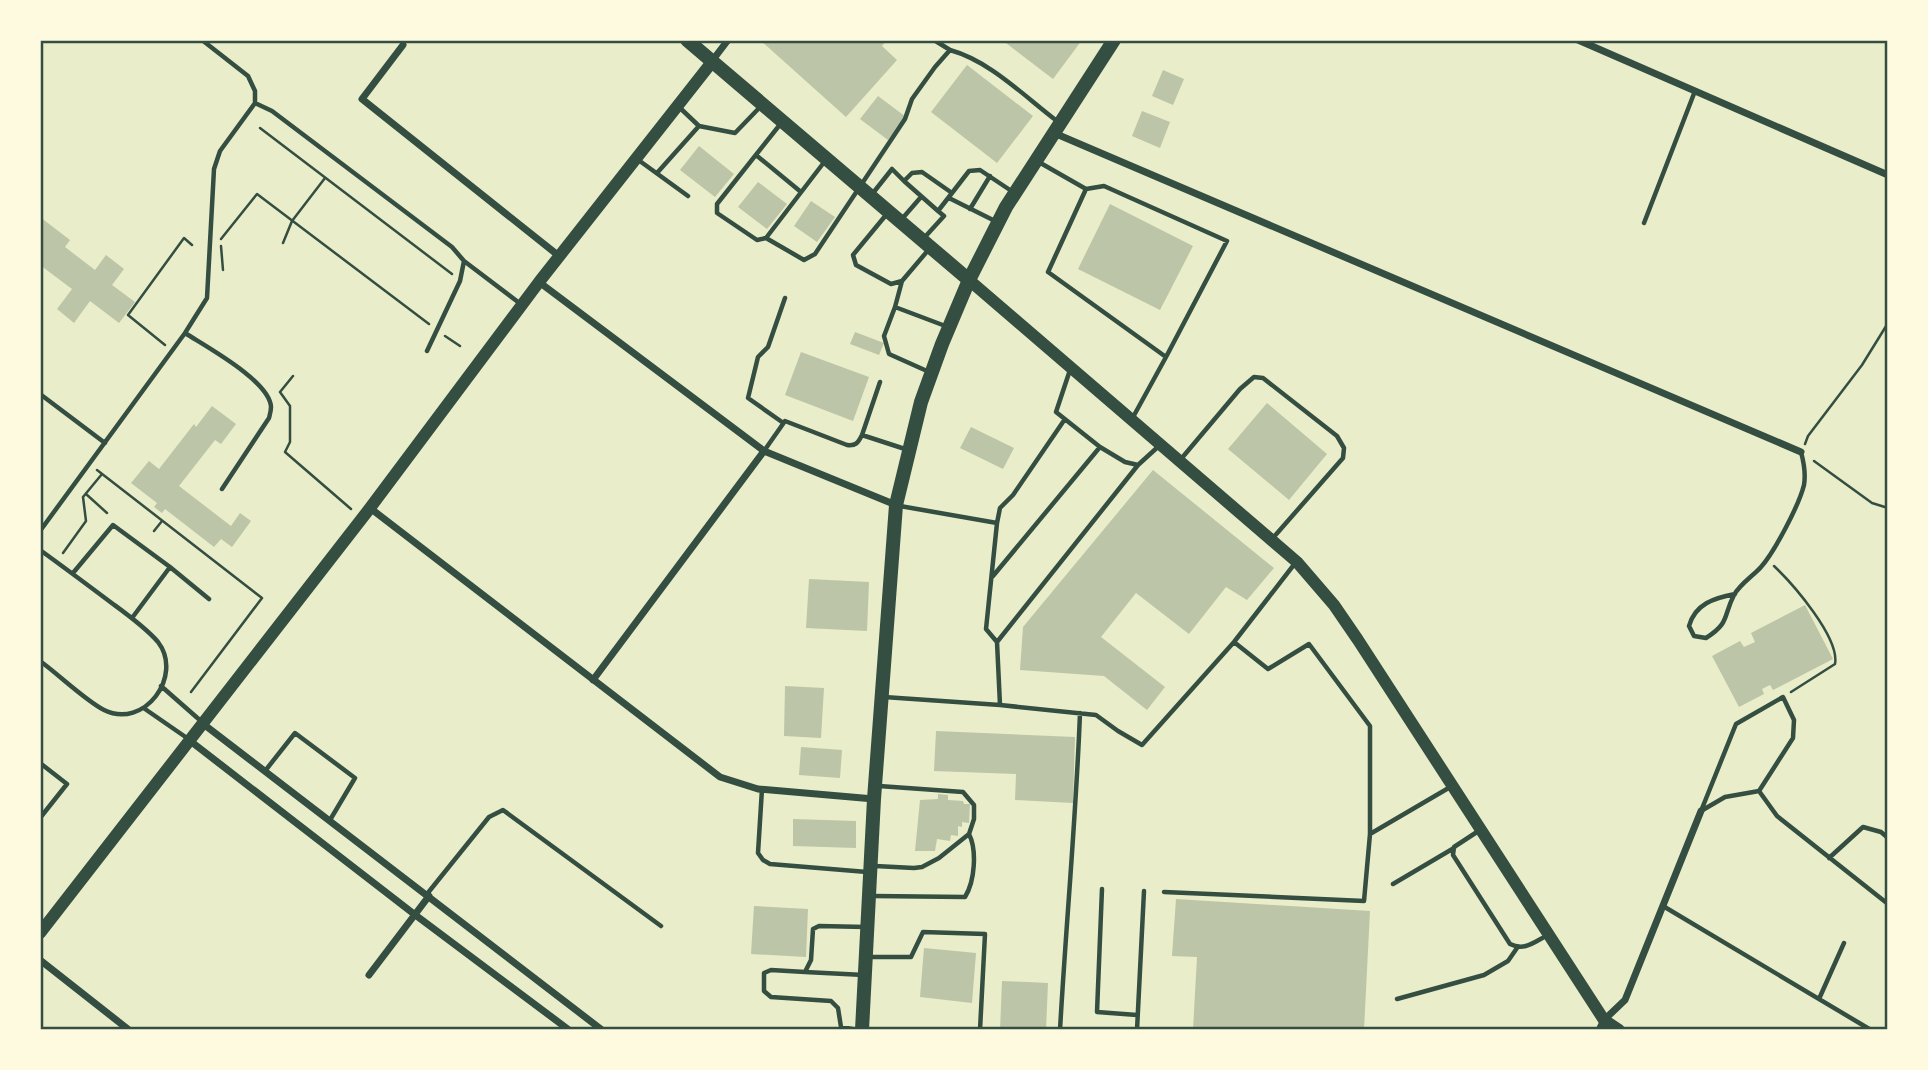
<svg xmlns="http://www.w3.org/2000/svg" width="1928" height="1070" font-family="'Work Sans',sans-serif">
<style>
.building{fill:#bcc5a7}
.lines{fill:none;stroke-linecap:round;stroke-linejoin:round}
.path{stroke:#344e41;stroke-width:2.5}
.service{stroke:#344e41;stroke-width:4.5}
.minor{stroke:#344e41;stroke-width:7}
.tertiary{stroke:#344e41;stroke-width:12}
.secondary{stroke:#344e41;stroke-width:14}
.primary{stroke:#344e41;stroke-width:14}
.neatline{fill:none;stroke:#344e41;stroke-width:2.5}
</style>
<rect width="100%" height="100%" fill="#e9edc9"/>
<!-- building -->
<path class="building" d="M 760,40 L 887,40 L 882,46 L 897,60 L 846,117 Z
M 1002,40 L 1082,40 L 1053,79 Z
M 967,65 L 1033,116 L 997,163 L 931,112 Z
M 1163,70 L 1184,79 L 1173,105 L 1152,96 Z
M 878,96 L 906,117 L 888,140 L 860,119 Z
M 1142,111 L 1170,122 L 1160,148 L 1132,136 Z
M 699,146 L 734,174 L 715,197 L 680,170 Z
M 758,182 L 787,204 L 767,229 L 738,207 Z
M 811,201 L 835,217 L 817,242 L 794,226 Z
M 1110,204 L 1193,246 L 1160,310 L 1078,269 Z
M 40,217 L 70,240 L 65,247 L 95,270 L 106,255 L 124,269 L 112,285 L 135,302 L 119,323 L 90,301 L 74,323 L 57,309 L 72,289 L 40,265 Z
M 855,332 L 884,343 L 879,355 L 850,344 Z
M 801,352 L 869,377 L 853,421 L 785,395 Z
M 1267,403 L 1327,454 L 1289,500 L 1228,449 Z
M 212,406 L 236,424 L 221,444 L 215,440 L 179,486 L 231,526 L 240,513 L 251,521 L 232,547 L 221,539 L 214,547 L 165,509 L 162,513 L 154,507 L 157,503 L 131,483 L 149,461 L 159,469 L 194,424 L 196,427 Z
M 971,427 L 1014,448 L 1003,469 L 960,448 Z
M 1153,470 L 1274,568 L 1247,600 L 1226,587 L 1189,634 L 1136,593 L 1101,637 L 1165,687 L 1147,710 L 1104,676 L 1020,670 L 1023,627 Z
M 809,579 L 869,582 L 867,631 L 806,628 Z
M 1805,605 L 1833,659 L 1773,690 L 1770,685 L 1762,689 L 1764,694 L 1739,707 L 1712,656 L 1740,641 L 1744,647 L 1755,642 L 1751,633 Z
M 785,686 L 824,688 L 821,738 L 784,736 Z
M 936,731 L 1075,737 L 1073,803 L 1015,800 L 1016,774 L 934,771 Z
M 801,747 L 842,750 L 840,778 L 799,775 Z
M 938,794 L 948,795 L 948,800 L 963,801 L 964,804 L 970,804 L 969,823 L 962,822 L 962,827 L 958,826 L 958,836 L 951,835 L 950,841 L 937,839 L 935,851 L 915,851 L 920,800 L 938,799 Z
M 793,819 L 856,821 L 856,848 L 793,846 Z
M 1176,899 L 1370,911 L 1364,1030 L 1193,1030 L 1197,957 L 1172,956 Z
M 754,906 L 808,909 L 806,957 L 751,954 Z
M 924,948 L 976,953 L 972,1003 L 920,997 Z
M 1002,981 L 1048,983 L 1046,1030 L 1000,1030 Z"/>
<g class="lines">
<!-- path -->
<path class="path" d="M 260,128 L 452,274
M 221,239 L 257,194 L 429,324
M 283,243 L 292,221 L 325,178
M 221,246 L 223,270
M 445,336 L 460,346
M 165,345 L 128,315 L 184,238 L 192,245
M 280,392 L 290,406 L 290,442 L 285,452 L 351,509
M 280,392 L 293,376
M 1805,444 L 1808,436 L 1862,365 L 1888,323
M 1814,461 L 1872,503 L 1888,508
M 97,470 L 262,598 L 191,692
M 86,494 L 107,513
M 154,531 L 162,521
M 63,553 L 86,521 L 83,497 L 102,474
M 1774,566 C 1793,584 1840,638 1835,664 L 1791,692"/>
<!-- service -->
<path class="service" d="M 934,40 L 950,50
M 255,103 L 272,111 L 452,247 L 464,261 L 522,305
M 679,107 L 699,126 L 735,133 L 762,105
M 782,122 L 717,204 L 717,213 L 757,240 L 766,238 L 825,161
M 756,155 L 801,192
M 637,159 L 688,196
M 1037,161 L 1086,189 L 1048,272 L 1166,357 L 1132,419
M 657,173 L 699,126
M 904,181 L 938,211 L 952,193
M 1086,189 L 1104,186 L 1227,241 L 1166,357
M 873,193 L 892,169 L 904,181 L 912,173 L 922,172 L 952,193 L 969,171 L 980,170 L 1013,192
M 949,198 L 995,221
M 970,209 L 990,176
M 886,215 L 853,255 L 856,265 L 891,284 L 902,281 L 930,248
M 901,220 L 921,197
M 1644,223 L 1695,91
M 766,238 L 804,260 L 815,254 L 905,119 L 912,99 L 935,67 L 950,50 C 990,61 1024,96 1057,121
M 924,238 L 944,216 L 938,211
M 895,307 L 902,281
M 185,333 C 205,346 270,381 271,407 C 271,411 270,414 269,418 L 222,489
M 427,351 L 460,281 L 464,261
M 1070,370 L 1056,412 L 1100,447
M 927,371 L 889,354 L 884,336 L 895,307 L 948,327
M 40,394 L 105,443
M 782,422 L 748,398 L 758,357 L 768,347 L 785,298
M 862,435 L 880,382
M 764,451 L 785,421 L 847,445 C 856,446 858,443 862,435 L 905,449
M 1181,459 L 1240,389 L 1254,377 L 1263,378 L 1337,436 L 1344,448 L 1343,458 L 1272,539
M 997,523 L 1000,508 L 1013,495 L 1065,419
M 40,531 L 185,333 L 207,298 L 214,169 L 220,151 L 255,103 L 255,91 L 248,76 L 202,40
M 40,550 C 65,568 89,586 113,604 C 128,615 146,628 158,642 C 184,676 144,730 104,710 C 86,701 58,674 40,661
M 170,567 L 209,599
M 73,573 L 113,525 L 170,567 L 132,618
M 993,576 L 1100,447 L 1125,462 L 1138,465 L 1160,445
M 1735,594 C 1714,598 1695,604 1689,626 L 1694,636 L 1706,638 C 1730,623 1723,616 1734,595 C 1740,584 1753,576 1761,567 C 1775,551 1799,505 1804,485 C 1806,473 1804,463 1801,452
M 997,642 L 1138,465
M 1234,642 L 1268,669 L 1309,644 L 1370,726 L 1370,834 L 1452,786
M 161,686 L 202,722
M 884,697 L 1000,705 L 997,642 L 986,629 L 997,523 L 900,506
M 1783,697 L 1794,720 L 1793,738 L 1759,791 L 1725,797 L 1701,811 L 1736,724 Z
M 1000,705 L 1096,715 L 1118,731 L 1142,745 L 1234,642 L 1296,562
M 145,709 L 187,738
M 40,763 L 67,784 L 40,818
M 265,771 L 295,733 L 355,778 L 330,820
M 762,789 L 758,853 L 763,860 L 770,864 L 867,872
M 1759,791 L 1777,816 L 1888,904
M 1480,830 L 1454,847 L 1453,855 L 1510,944 C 1524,951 1533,943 1546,936
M 1829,858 L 1863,827 L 1881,832 L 1888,838
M 875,866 L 914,868 L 922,867 L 939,858 L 969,834 L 974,819 L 974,805 L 963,792 L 879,786
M 1393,884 L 1454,848
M 1102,889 L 1097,1012 L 1137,1015
M 1164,892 L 1364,901 L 1370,834
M 427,894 L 489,817 L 503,810 L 661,926
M 873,896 L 965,897 C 975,881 977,850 969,834
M 1663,906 L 1871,1030
M 870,957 L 911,957 L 923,932 L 985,934 L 980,1030
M 805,972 L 864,975
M 1397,999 L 1484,975 L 1508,961 L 1517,948
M 1819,999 L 1844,943
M 858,1030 L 841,1027 L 838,1008 L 831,1001 L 771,997 L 764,991 L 764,973 L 771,970 L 805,972 L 811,960 L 813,929 L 819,926 L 866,927
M 1060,1030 C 1066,924 1076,819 1080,713
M 1137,1030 L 1144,891"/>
<!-- minor -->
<path class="minor" d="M 1578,40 L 1888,175
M 403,45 L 362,99 L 559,256
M 712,61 L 728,40
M 1054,133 L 1801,452
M 539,282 L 764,451 L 896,505
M 370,508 L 720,777 L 758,789 L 874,799
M 593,680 L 764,451
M 202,723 L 602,1030
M 189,740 L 414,914 L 569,1030
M 40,960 L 129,1030
M 369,975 L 429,896
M 1599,1030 L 1604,1020 L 1625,1000 L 1701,811"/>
<!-- tertiary -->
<path class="tertiary" d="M 969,280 L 1297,562 L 1334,605 L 1358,640 L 1604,1020 L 1619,1030
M 40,933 L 370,508 L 539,282 L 712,62"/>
<!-- secondary -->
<path class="secondary" d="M 687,40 L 969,280"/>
<!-- primary -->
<path class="primary" d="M 862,1030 L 874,799 L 896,505 L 921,402 L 942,344 L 969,280 L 1006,207 L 1114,40"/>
</g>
<!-- border -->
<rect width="1928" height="1070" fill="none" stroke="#fefae0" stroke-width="84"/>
<rect x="42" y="42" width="1844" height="986" class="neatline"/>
</svg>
